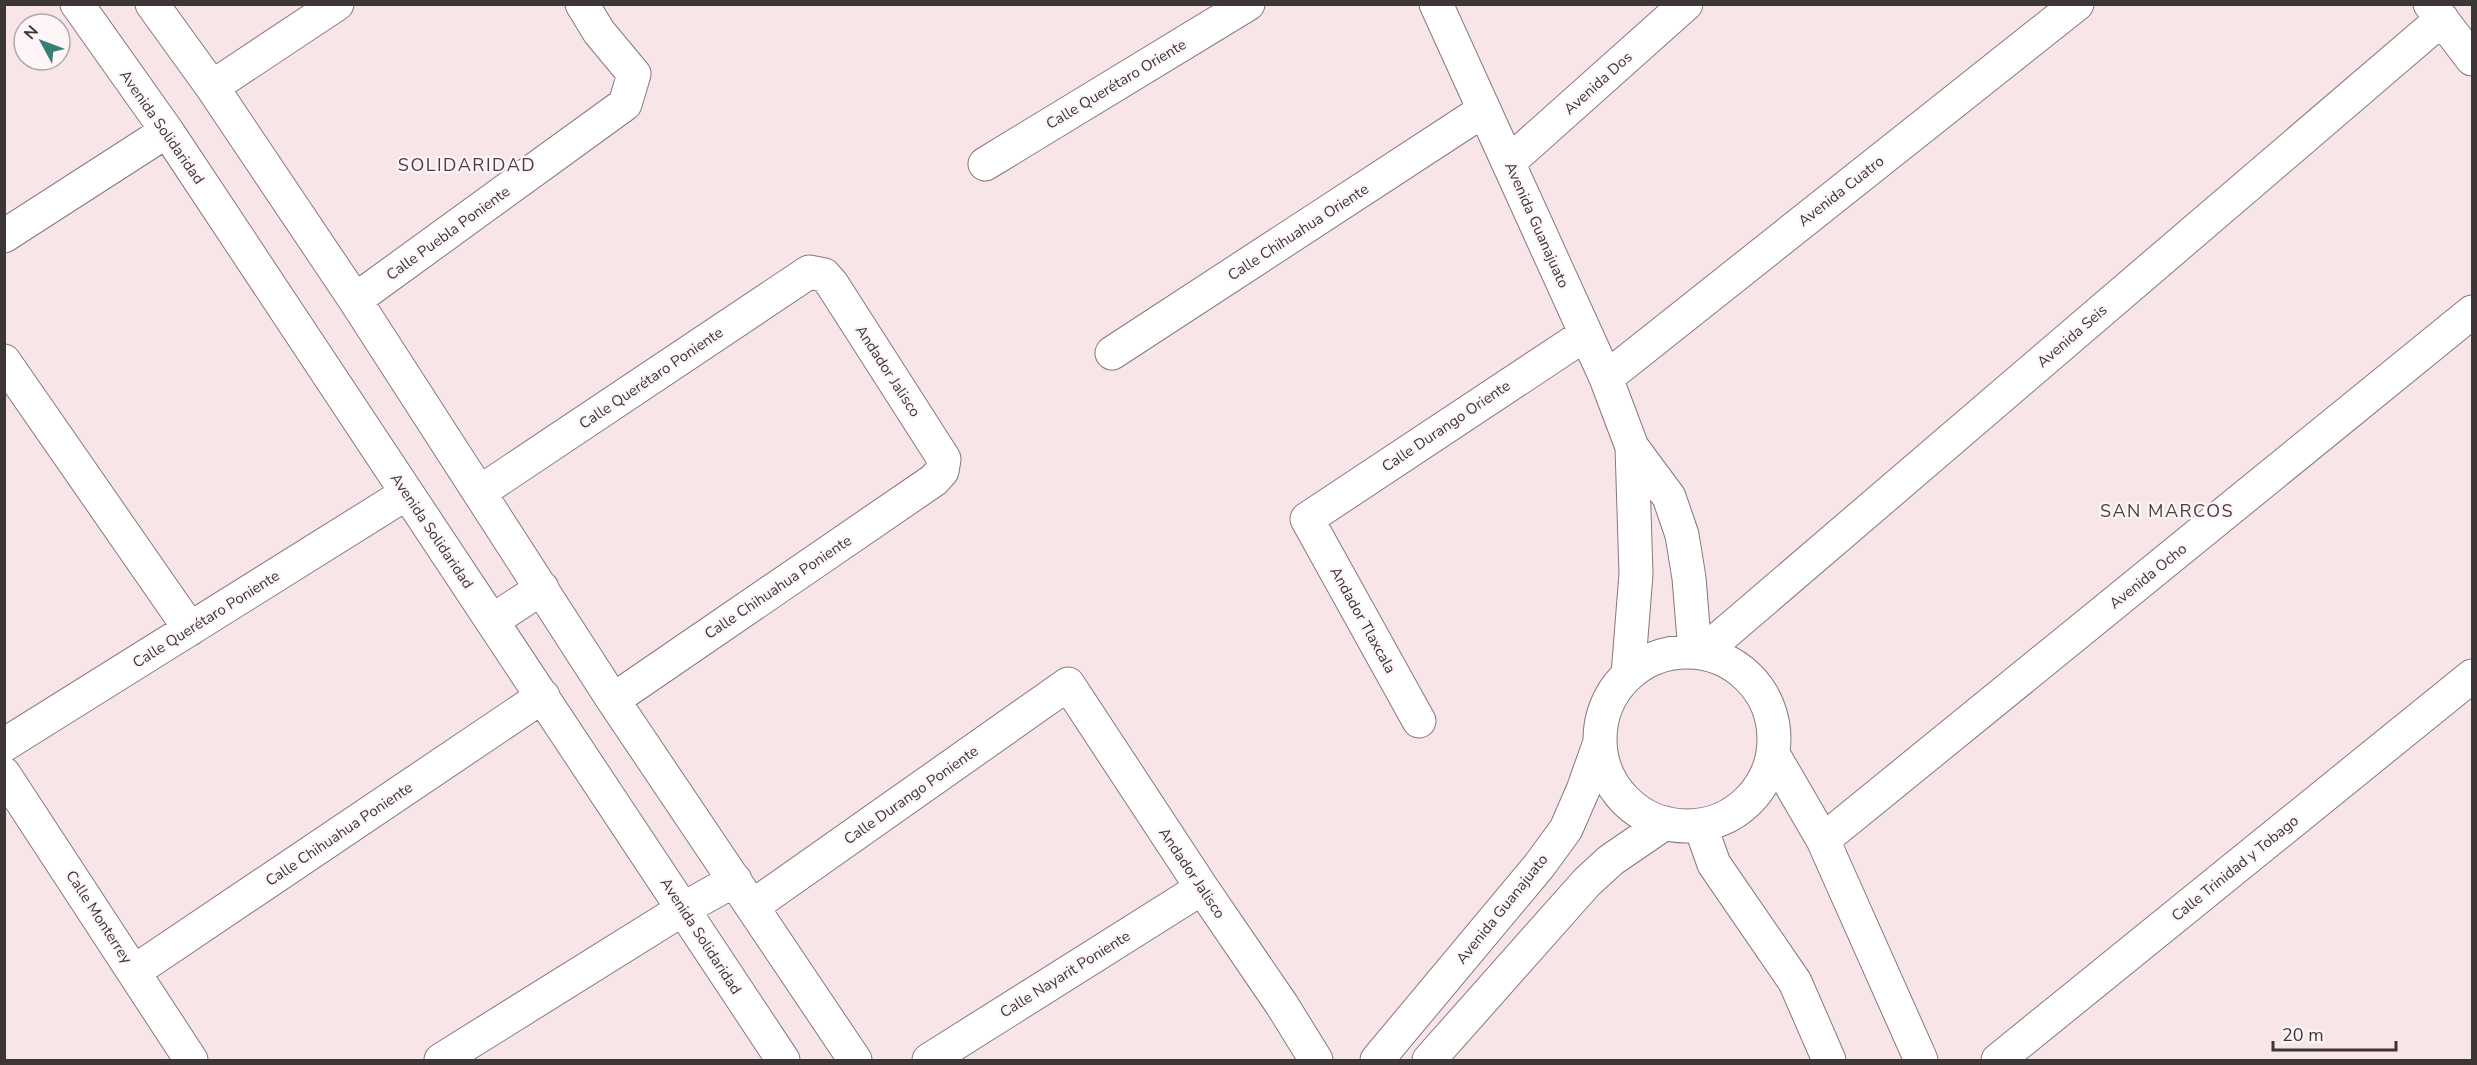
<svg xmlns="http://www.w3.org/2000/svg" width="2477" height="1065" font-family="'Nunito Sans',sans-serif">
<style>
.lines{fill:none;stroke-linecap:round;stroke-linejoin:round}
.minor-casing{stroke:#88787b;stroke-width:35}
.minor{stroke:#fff;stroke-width:33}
.labels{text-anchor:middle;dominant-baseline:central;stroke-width:4.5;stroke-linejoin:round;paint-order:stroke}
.street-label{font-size:15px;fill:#3d3637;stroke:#fdf5f7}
.quarter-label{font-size:18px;letter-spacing:1.5px;fill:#4b3d40;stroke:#fdf5f7}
</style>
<rect width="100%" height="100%" fill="#f7e5e8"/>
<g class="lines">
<defs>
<path id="minor" d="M 77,4 L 167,131 L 783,1060
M 152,4 L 212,87 L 355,300 L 613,700 L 855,1060
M 1436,4 L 1606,378 L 1632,447 L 1669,497 L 1682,535 L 1689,578 L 1695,652
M 2430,4 L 2472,59
M 212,87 L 337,4
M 1509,162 L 1686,4
M 985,164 L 1248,4
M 4,236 L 167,131
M 355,300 L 625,104 L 634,74 L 599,32 L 582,4
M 1112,353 L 1484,110
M 4,361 L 190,629
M 1606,378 L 2077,4
M 480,492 L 809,272 L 824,275 L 832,284 L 944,459 L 942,471 L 934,480 L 613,700
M 492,621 L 542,588
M1600 739a87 87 0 1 1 174 0a87 87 0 1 1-174 0Z
M 1702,653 L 2442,19
M 1628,675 L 1636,574 L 1632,447
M 1419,721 L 1307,519 L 1586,334
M 4,745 L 407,493
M 1773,754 L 1823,840 L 1921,1060
M 4,774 L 191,1060
M 1700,825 L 1714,864 L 1795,982 L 1829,1060
M 1823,840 L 2472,312
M 753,906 L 1068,684 L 1202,888 L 1282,1005 L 1316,1060
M 135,971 L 543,696
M 441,1060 L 683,909 L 735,880
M 929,1060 L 1202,888
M 1377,1060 L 1539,866 L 1566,829 L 1583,790 L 1600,742
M 1429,1060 L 1587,882 L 1611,860 L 1665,823
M 1998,1060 L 2472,676"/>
</defs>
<!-- minor casing -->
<use href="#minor" class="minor-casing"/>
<!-- minor -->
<use href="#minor" class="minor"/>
</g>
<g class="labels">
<!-- street labels -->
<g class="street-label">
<text transform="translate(1598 83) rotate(-42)">Avenida Dos</text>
<text transform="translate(1116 84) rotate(-31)">Calle Querétaro Oriente</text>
<text transform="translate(162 127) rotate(55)">Avenida Solidaridad</text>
<text transform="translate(1841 191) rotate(-38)">Avenida Cuatro</text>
<text transform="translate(1537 225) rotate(66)">Avenida Guanajuato</text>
<text transform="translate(1298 232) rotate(-33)">Calle Chihuahua Oriente</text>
<text transform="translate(448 233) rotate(-36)">Calle Puebla Poniente</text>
<text transform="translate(2072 336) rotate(-41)">Avenida Seis</text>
<text transform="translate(888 371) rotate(57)">Andador Jalisco</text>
<text transform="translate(651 378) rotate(-34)">Calle Querétaro Poniente</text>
<text transform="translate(1446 426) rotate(-34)">Calle Durango Oriente</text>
<text transform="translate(432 531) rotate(56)">Avenida Solidaridad</text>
<text transform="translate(2148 576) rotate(-39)">Avenida Ocho</text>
<text transform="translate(778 587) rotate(-34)">Calle Chihuahua Poniente</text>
<text transform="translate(206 619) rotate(-32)">Calle Querétaro Poniente</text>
<text transform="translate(1363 620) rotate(61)">Andador Tlaxcala</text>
<text transform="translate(911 795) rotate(-35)">Calle Durango Poniente</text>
<text transform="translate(339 834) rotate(-34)">Calle Chihuahua Poniente</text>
<text transform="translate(2235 868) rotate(-39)">Calle Trinidad y Tobago</text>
<text transform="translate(1192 873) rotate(56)">Andador Jalisco</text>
<text transform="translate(1502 909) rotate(-51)">Avenida Guanajuato</text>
<text transform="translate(99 917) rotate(57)">Calle Monterrey</text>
<text transform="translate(701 936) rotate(57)">Avenida Solidaridad</text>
<text transform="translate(1065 974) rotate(-32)">Calle Nayarit Poniente</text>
</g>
<!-- quarter labels -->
<g class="quarter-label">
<text x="467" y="165">SOLIDARIDAD</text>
<text x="2167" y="511">SAN MARCOS</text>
</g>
</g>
<!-- border -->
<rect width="2477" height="1065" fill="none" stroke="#3d3637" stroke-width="12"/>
<!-- north arrow -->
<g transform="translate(42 42) rotate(311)"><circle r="28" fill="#fdf5f7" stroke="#b0a9aa" stroke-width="1.5"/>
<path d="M0-4.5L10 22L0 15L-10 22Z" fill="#377e75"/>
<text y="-9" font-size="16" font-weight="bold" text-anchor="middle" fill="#3d3637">N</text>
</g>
<!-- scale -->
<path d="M2273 1041v9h123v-9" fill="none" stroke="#3d3637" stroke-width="3"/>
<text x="2282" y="1041" font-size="18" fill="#3d3637" stroke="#fdf5f7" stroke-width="4.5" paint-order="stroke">20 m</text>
</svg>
